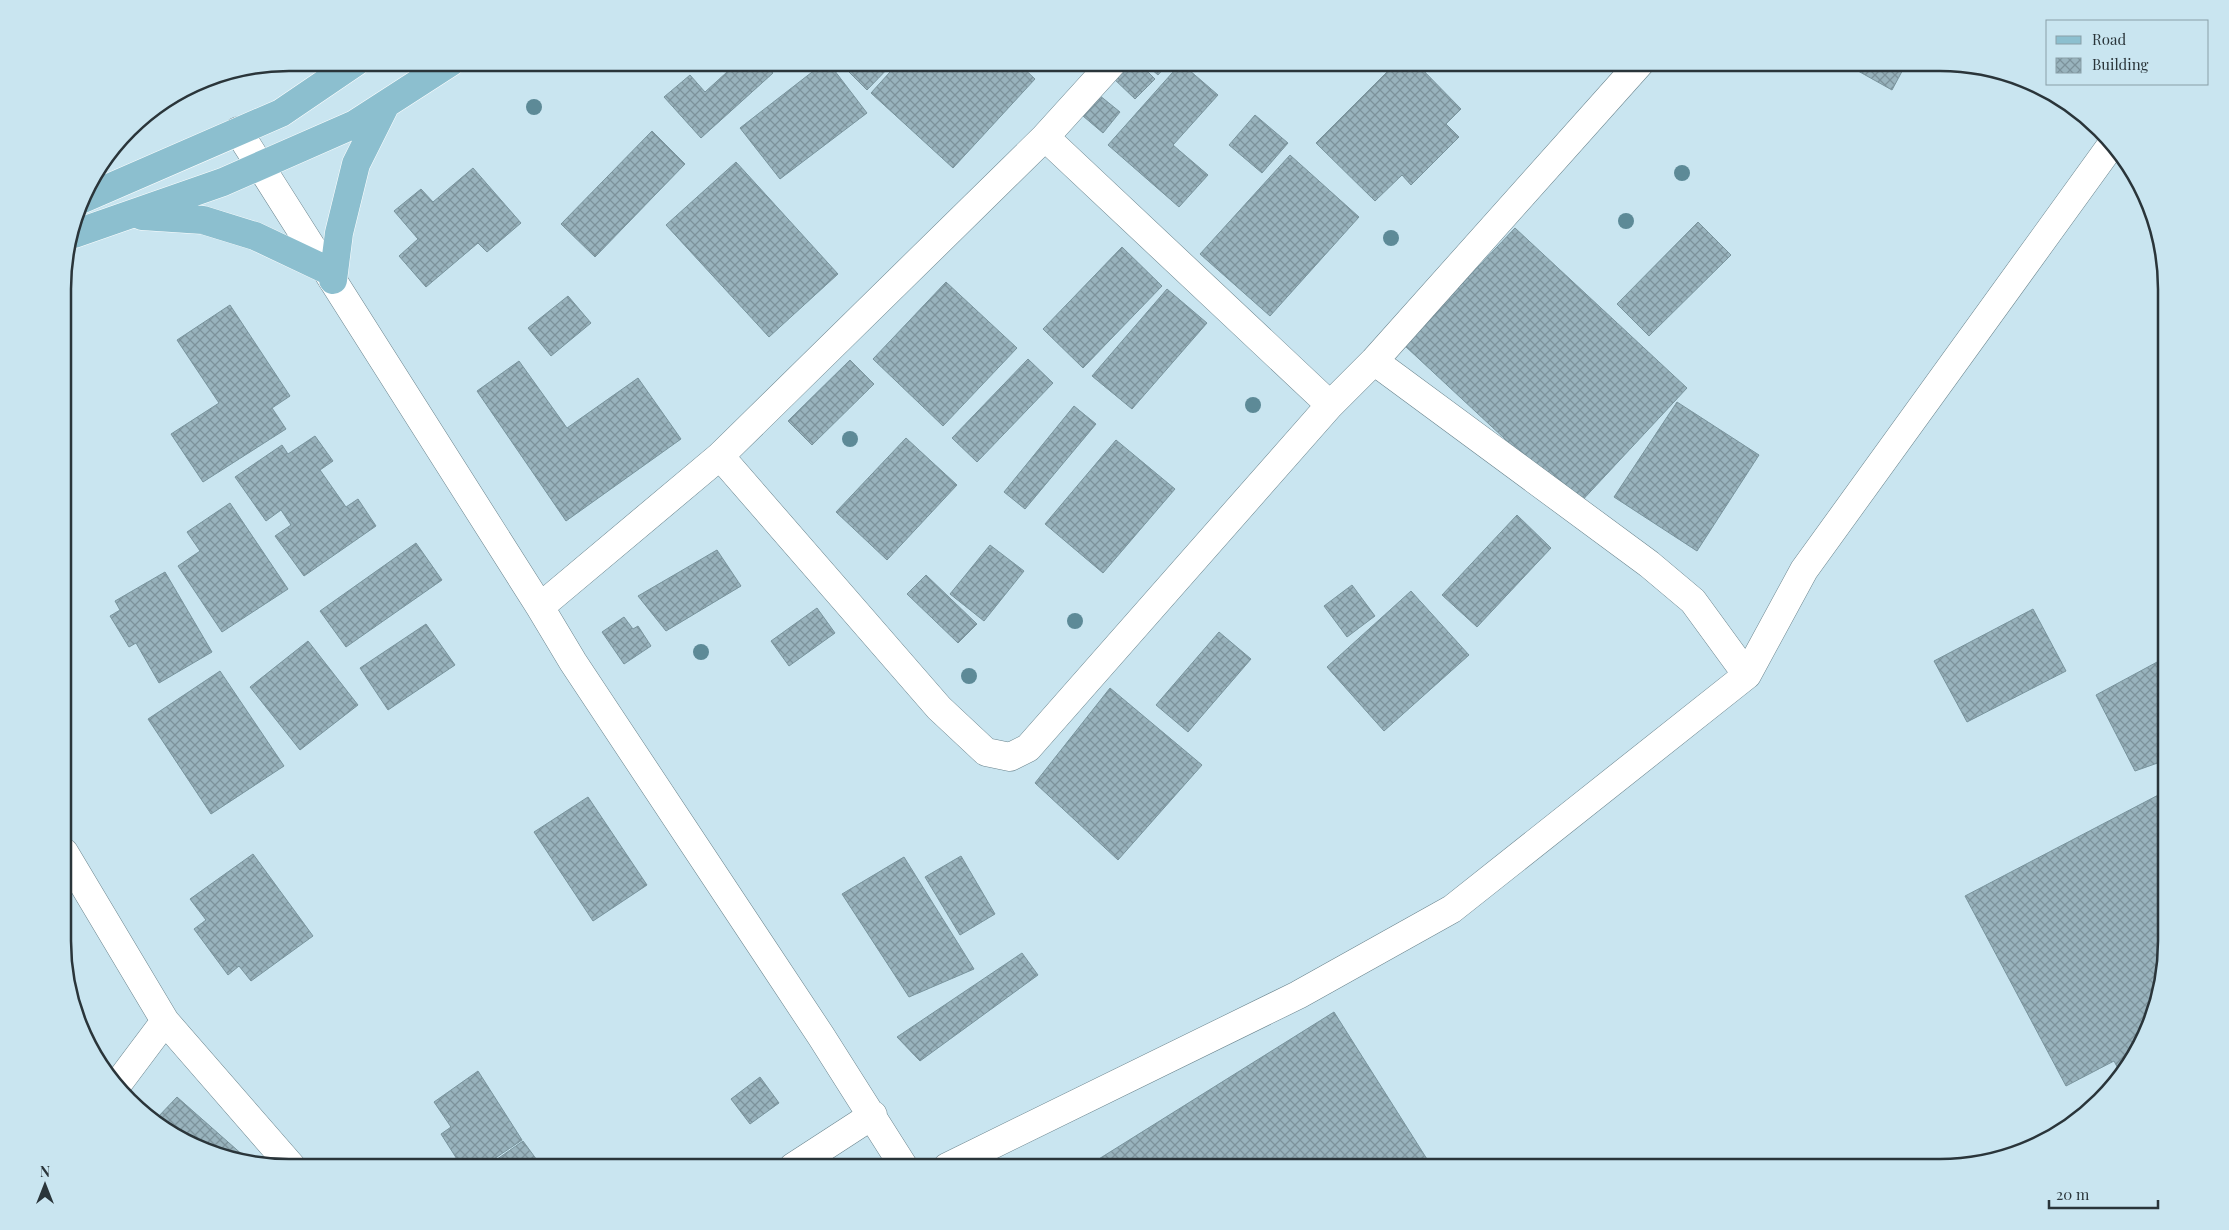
<svg xmlns="http://www.w3.org/2000/svg" width="2229" height="1230" font-family="'Playfair Display',serif">
<style>
.building{fill:url(#building-cross-hatch);stroke:#79949d}
.lines{fill:none;stroke-linecap:round;stroke-linejoin:round}
.minor-casing{stroke:#6a848d;stroke-width:29}
.major-casing{stroke:#fff;stroke-width:29}
.minor{stroke:#fff;stroke-width:28}
.major{stroke:#8cbfcf;stroke-width:28}
.tree{fill:#5d8a97}
.rim{fill:none;stroke:#2a353a;stroke-width:2.5}
</style>
<defs>
<pattern id="building-cross-hatch" width="8" height="8" patternUnits="userSpaceOnUse" patternTransform="scale(1.25)"><rect width="8" height="8" fill="#98b3bd"/><path d="M0 0l8 8M0 8l8-8" fill="none" stroke="#7c929b"/></pattern>
</defs>
<rect width="100%" height="100%" fill="#c9e5f0"/>
<!-- building -->
<path class="building" d="M 738,62 L 763,62 L 773,73 L 701,138 L 664,97 L 690,75 L 705,92 Z
M 825,62 L 828,62 L 867,113 L 780,179 L 740,128 Z
M 839,62 L 894,62 L 867,90 Z
M 899,62 L 1017,62 L 1035,79 L 953,168 L 871,93 Z
M 1126,62 L 1138,62 L 1155,79 L 1135,99 L 1112,77 Z
M 1143,62 L 1169,62 L 1158,75 Z
M 1397,62 L 1415,62 L 1461,109 L 1446,124 L 1459,137 L 1411,185 L 1402,175 L 1375,201 L 1316,143 Z
M 1842,62 L 1907,62 L 1892,90 Z
M 1181,63 L 1218,95 L 1173,145 L 1208,175 L 1179,207 L 1108,145 Z
M 1099,95 L 1120,112 L 1103,133 L 1083,116 Z
M 1255,115 L 1288,143 L 1262,173 L 1229,145 Z
M 652,131 L 685,164 L 595,257 L 561,224 Z
M 1290,155 L 1359,217 L 1270,316 L 1200,254 Z
M 736,162 L 838,274 L 769,337 L 666,225 Z
M 473,168 L 521,223 L 487,252 L 478,243 L 426,287 L 399,256 L 418,239 L 394,211 L 421,189 L 433,202 Z
M 1698,222 L 1731,255 L 1649,336 L 1617,304 Z
M 1515,228 L 1687,388 L 1577,506 L 1404,345 Z
M 1122,247 L 1162,286 L 1083,368 L 1043,329 Z
M 946,282 L 1017,348 L 943,426 L 873,359 Z
M 1167,289 L 1207,323 L 1132,409 L 1092,376 Z
M 568,296 L 591,323 L 551,356 L 528,328 Z
M 230,305 L 290,396 L 272,408 L 286,429 L 203,482 L 171,434 L 219,403 L 177,340 Z
M 1028,359 L 1053,383 L 977,462 L 952,438 Z
M 850,360 L 874,384 L 812,445 L 788,421 Z
M 519,361 L 567,428 L 638,378 L 681,439 L 566,521 L 477,391 Z
M 1677,402 L 1759,455 L 1697,551 L 1614,497 Z
M 1074,406 L 1096,424 L 1025,509 L 1004,492 Z
M 315,436 L 333,461 L 320,470 L 346,507 L 358,499 L 376,526 L 304,576 L 275,536 L 291,525 L 281,510 L 266,521 L 235,477 L 282,445 L 288,454 Z
M 906,438 L 957,485 L 887,560 L 836,512 Z
M 1116,440 L 1175,489 L 1103,573 L 1045,524 Z
M 230,503 L 288,589 L 222,632 L 178,566 L 200,551 L 187,532 Z
M 1517,515 L 1551,548 L 1477,627 L 1442,595 Z
M 416,543 L 442,580 L 346,647 L 320,611 Z
M 990,545 L 1024,571 L 984,621 L 950,594 Z
M 717,550 L 741,586 L 666,631 L 638,596 Z
M 165,572 L 212,652 L 159,683 L 136,643 L 129,647 L 110,616 L 120,610 L 115,601 Z
M 926,575 L 977,624 L 958,643 L 907,594 Z
M 1352,585 L 1375,616 L 1347,637 L 1324,606 Z
M 1411,591 L 1469,655 L 1384,731 L 1327,667 Z
M 817,608 L 835,633 L 789,666 L 771,641 Z
M 2033,609 L 2066,671 L 1967,722 L 1934,661 Z
M 624,617 L 633,629 L 638,626 L 651,646 L 624,664 L 602,632 Z
M 426,624 L 455,665 L 388,710 L 360,668 Z
M 1219,632 L 1251,659 L 1188,732 L 1156,705 Z
M 308,641 L 358,705 L 300,750 L 250,687 Z
M 2159,661 L 2166,673 L 2166,760 L 2135,771 L 2096,695 Z
M 220,671 L 284,766 L 211,814 L 148,719 Z
M 1110,688 L 1202,765 L 1118,860 L 1035,783 Z
M 2166,791 L 2166,942 L 2143,1042 L 2121,1074 L 2114,1061 L 2066,1086 L 1965,896 Z
M 588,797 L 647,885 L 593,921 L 534,832 Z
M 253,854 L 313,936 L 251,981 L 239,966 L 228,975 L 194,929 L 206,920 L 190,899 Z
M 961,856 L 995,914 L 960,935 L 925,877 Z
M 904,857 L 974,969 L 909,997 L 842,894 Z
M 1022,953 L 1038,975 L 920,1061 L 897,1037 Z
M 1334,1012 L 1432,1167 L 1086,1167 Z
M 478,1071 L 522,1140 L 482,1167 L 462,1167 L 441,1134 L 451,1127 L 434,1102 Z
M 760,1077 L 779,1103 L 750,1124 L 731,1099 Z
M 177,1097 L 245,1157 L 188,1144 L 157,1118 Z
M 523,1141 L 542,1167 L 486,1167 Z"/>
<g class="lines">
<defs>
<path id="minor" d="M 238,131 L 540,607 L 573,662 L 821,1036 L 904,1167
M 1045,137 L 1113,62
M 1374,361 L 1649,564 L 1693,601 L 1747,675 L 1804,570 L 2112,144
M 720,456 L 939,708 L 986,752 L 1010,757 L 1028,748 L 1330,405 L 1374,361 L 1641,62
M 540,607 L 720,456 L 1045,137 L 1330,405
M 64,852 L 165,1021 L 292,1167
M 117,1085 L 165,1021
M 793,1167 L 873,1115
M 947,1167 L 1298,995 L 1452,909 L 1747,675"/>
<path id="major" d="M 83,199 L 281,113 L 356,62
M 142,216 L 203,220 L 255,236 L 327,270
M 74,234 L 223,182 L 355,124 L 451,62
M 333,280 L 339,233 L 356,164 L 385,106"/>
</defs>
<!-- minor casing -->
<use href="#minor" class="minor-casing"/>
<!-- major casing -->
<use href="#major" class="major-casing"/>
<!-- minor -->
<use href="#minor" class="minor"/>
<!-- major -->
<use href="#major" class="major"/>
</g>
<!-- trees -->
<g class="tree">
<circle cx="534" cy="107" r="8"/>
<circle cx="1682" cy="173" r="8"/>
<circle cx="1626" cy="221" r="8"/>
<circle cx="1391" cy="238" r="8"/>
<circle cx="1253" cy="405" r="8"/>
<circle cx="850" cy="439" r="8"/>
<circle cx="1075" cy="621" r="8"/>
<circle cx="701" cy="652" r="8"/>
<circle cx="969" cy="676" r="8"/>
</g>
<!-- crop -->
<path d="M0 0H2229V1230H0ZM289 71H1940A218 218 0 0 1 2158 289V941A218 218 0 0 1 1940 1159H289A218 218 0 0 1 71 941V289A218 218 0 0 1 289 71Z" fill="#c9e5f0" fill-rule="evenodd"/>
<path class="rim" d="M289 71H1940A218 218 0 0 1 2158 289V941A218 218 0 0 1 1940 1159H289A218 218 0 0 1 71 941V289A218 218 0 0 1 289 71Z"/>
<!-- legend -->
<rect x="2046" y="20" width="162" height="65" fill="#c9e5f0" stroke="#899fa7"/>
<rect x="2056" y="36" width="25" height="8" fill="#8cbfcf" stroke="#899fa7"/>
<text x="2092" y="45" font-size="15" fill="#2a353a">Road</text>
<rect x="2056" y="58" width="25" height="15" fill="url(#building-cross-hatch)" stroke="#899fa7"/>
<text x="2092" y="70" font-size="15" fill="#2a353a">Building</text>
<!-- north arrow -->
<g transform="translate(45 1185)" stroke="#c9e5f0" stroke-width="4" paint-order="stroke">
<path d="M0-4L9 19L0 12L-9 19Z" fill="#2a353a"/>
<text y="-8" font-size="14" font-weight="bold" text-anchor="middle" fill="#2a353a">N</text>
</g>
<!-- scale -->
<path d="M2049 1200v8h109v-8" fill="none" stroke="#2a353a" stroke-width="2.5"/>
<text x="2056" y="1200" font-size="15" fill="#2a353a" stroke="#c9e5f0" stroke-width="4" paint-order="stroke">20 m</text>
</svg>
